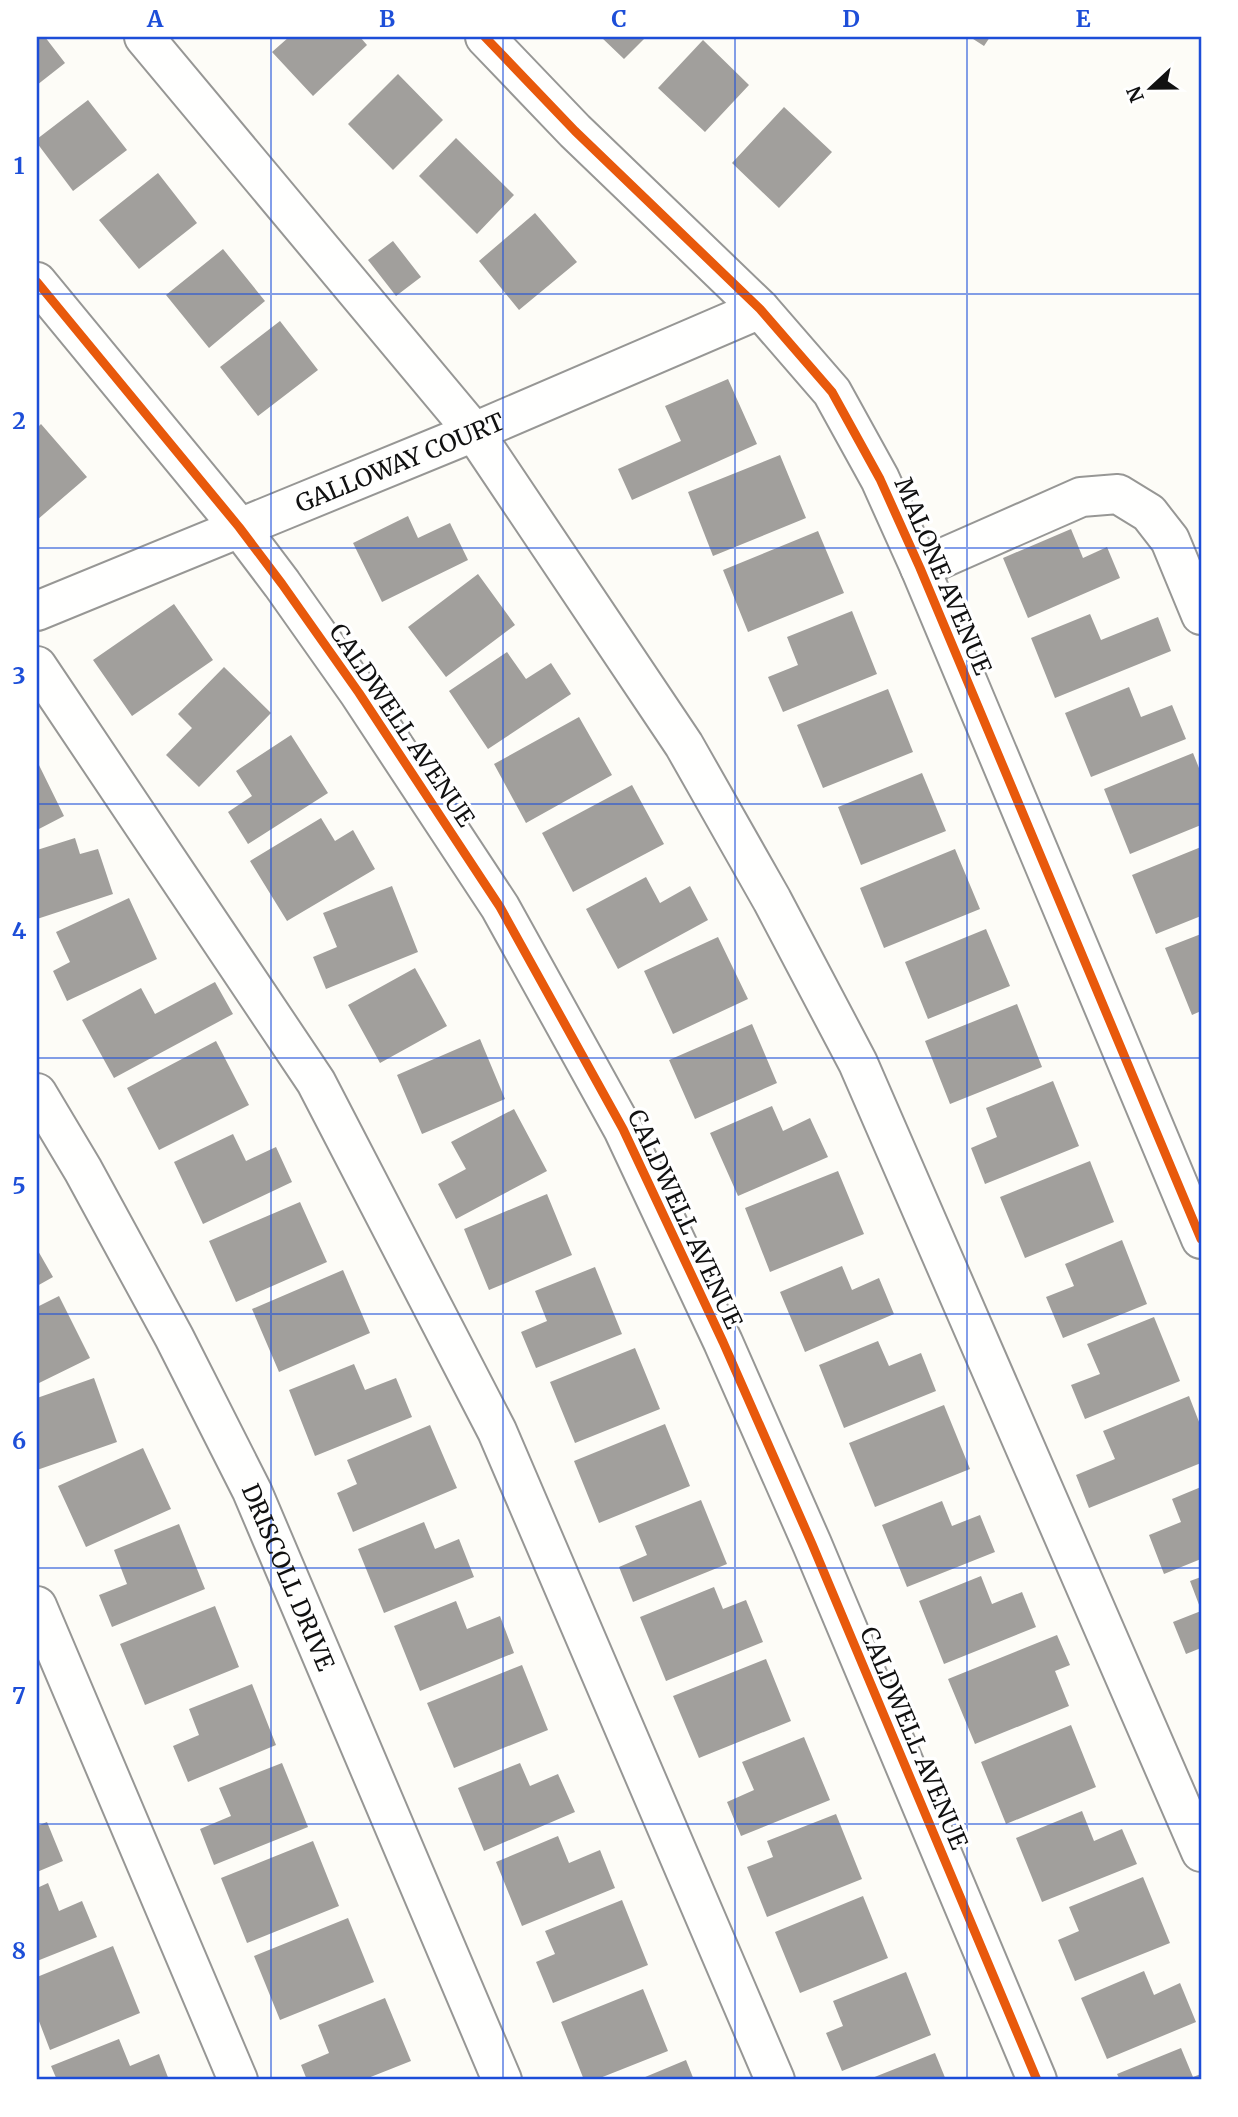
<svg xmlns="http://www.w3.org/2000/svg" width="1238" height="2117" font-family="Merriweather,serif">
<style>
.building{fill:#a19f9c}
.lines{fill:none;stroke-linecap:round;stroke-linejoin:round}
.minor-casing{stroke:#979795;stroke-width:42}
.minor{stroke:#fffffe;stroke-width:38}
.cycleway-casing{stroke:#fff;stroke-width:13}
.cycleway{stroke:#e8590c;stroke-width:9}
.grid{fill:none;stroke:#1d4ed8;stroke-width:2;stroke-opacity:0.55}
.labels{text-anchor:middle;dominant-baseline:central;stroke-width:7;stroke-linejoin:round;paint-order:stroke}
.street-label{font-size:24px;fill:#111;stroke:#fff}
.neatline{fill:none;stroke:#1d4ed8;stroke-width:2.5}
.grid-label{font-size:23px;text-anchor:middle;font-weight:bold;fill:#1d4ed8}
</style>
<rect width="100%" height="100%" fill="#fdfcf7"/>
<!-- building -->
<path class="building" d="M 37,37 L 45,37 L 65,63 L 37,85 Z
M 289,37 L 360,37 L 367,45 L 313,96 L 272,52 Z
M 601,37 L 646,37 L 624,59 Z
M 970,37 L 990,37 L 984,46 Z
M 703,40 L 749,85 L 705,132 L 658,88 Z
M 398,74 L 443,120 L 393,170 L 348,124 Z
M 88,100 L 127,150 L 73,191 L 37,143 L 37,139 Z
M 784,107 L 832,152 L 779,208 L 732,163 Z
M 456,138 L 514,195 L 477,234 L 419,176 Z
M 158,173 L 197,223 L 139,269 L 99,220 Z
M 535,213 L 577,262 L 519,310 L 479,261 Z
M 393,241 L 421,277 L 396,296 L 368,260 Z
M 223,249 L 265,301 L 209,348 L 166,295 Z
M 280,321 L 318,370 L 258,416 L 220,367 Z
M 728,379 L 757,444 L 632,500 L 618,469 L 681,441 L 665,406 Z
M 41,424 L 87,477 L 37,520 L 37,428 Z
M 780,455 L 806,518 L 713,556 L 688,492 Z
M 408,516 L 418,538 L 450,523 L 468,560 L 382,602 L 353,543 Z
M 1071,529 L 1083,558 L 1107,547 L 1120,578 L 1028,618 L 1003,558 Z
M 818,531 L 844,593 L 748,632 L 723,570 Z
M 478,574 L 515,625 L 446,677 L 408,627 Z
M 174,604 L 213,660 L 132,716 L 93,660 Z
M 852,611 L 877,674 L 783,712 L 768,677 L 798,665 L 787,637 Z
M 1090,614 L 1101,640 L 1158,617 L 1171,651 L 1055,698 L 1031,638 Z
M 507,652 L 526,679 L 551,663 L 571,694 L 488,749 L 449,691 Z
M 224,667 L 271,713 L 199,787 L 166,755 L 192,728 L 178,714 Z
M 1129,687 L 1141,717 L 1172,705 L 1186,739 L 1091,777 L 1065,713 Z
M 888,689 L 913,752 L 823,788 L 797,725 Z
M 579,717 L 612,775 L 526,823 L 494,764 Z
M 291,735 L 328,793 L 248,844 L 228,812 L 252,796 L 236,771 Z
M 1193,753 L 1201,773 L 1201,825 L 1130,854 L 1104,789 Z
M 37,761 L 64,816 L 37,830 Z
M 922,773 L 946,831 L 861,865 L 838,807 Z
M 632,785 L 664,844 L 573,892 L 542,833 Z
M 321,818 L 335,841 L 353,830 L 375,869 L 287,921 L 250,861 Z
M 75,838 L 80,854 L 98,849 L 113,894 L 37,919 L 37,850 Z
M 1201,847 L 1201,916 L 1156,934 L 1132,875 Z
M 955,849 L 980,909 L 884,948 L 860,888 Z
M 646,877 L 660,903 L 690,886 L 708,920 L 618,969 L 586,909 Z
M 392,886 L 418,952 L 326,989 L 313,957 L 337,947 L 323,913 Z
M 129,898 L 157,959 L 67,1001 L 53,971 L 70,962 L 56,932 Z
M 986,929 L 1010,986 L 928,1019 L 905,962 Z
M 1201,934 L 1201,1011 L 1192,1015 L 1165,948 Z
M 718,937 L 748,999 L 673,1034 L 644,971 Z
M 415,968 L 447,1026 L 380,1063 L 348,1005 Z
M 215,982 L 233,1014 L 114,1078 L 82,1020 L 141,988 L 155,1014 Z
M 1017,1004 L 1042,1067 L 950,1104 L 925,1041 Z
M 752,1024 L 777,1083 L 695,1119 L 669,1060 Z
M 480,1039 L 505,1099 L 422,1134 L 397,1075 Z
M 216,1041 L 249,1105 L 159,1150 L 127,1088 Z
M 1053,1081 L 1079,1146 L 985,1184 L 971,1148 L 997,1137 L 986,1108 Z
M 772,1106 L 783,1131 L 810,1118 L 828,1157 L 738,1196 L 710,1133 Z
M 514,1109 L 547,1171 L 456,1219 L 438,1184 L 466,1169 L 451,1142 Z
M 233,1134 L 246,1161 L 276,1147 L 292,1182 L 203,1224 L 174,1162 Z
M 1090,1161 L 1114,1222 L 1025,1258 L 1000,1197 Z
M 838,1171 L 864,1234 L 770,1272 L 745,1208 Z
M 547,1194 L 572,1255 L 489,1290 L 464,1229 Z
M 300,1202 L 327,1262 L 236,1302 L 209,1241 Z
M 1122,1240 L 1147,1304 L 1063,1338 L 1046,1297 L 1074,1286 L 1065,1264 Z
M 37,1249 L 53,1277 L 37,1286 Z
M 842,1266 L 852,1290 L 879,1278 L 894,1314 L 805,1352 L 780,1292 Z
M 595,1267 L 622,1334 L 536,1368 L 521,1332 L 547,1321 L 535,1291 Z
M 343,1270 L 370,1333 L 279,1372 L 252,1309 Z
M 59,1296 L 90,1358 L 37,1384 L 37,1307 Z
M 1154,1317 L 1180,1381 L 1085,1419 L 1071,1385 L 1100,1374 L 1087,1344 Z
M 878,1341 L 889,1366 L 921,1353 L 936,1391 L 844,1428 L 819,1365 Z
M 635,1348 L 660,1409 L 575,1443 L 550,1382 Z
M 354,1364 L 365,1390 L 396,1378 L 412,1417 L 315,1456 L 289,1390 Z
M 94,1378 L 117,1442 L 37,1470 L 37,1398 Z
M 1189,1396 L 1201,1427 L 1201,1463 L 1089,1508 L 1076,1475 L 1115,1459 L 1103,1431 Z
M 944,1405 L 970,1469 L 875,1507 L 849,1443 Z
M 665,1424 L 690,1486 L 599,1523 L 574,1461 Z
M 430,1425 L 457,1488 L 353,1532 L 337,1493 L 357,1484 L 347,1460 Z
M 143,1448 L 171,1509 L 86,1547 L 58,1486 Z
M 1201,1487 L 1201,1559 L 1164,1574 L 1149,1535 L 1181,1522 L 1172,1499 Z
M 701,1500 L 727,1564 L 633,1602 L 619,1567 L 647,1555 L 635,1526 Z
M 942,1501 L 952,1526 L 980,1515 L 995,1552 L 907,1587 L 882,1525 Z
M 424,1522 L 435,1549 L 459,1539 L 474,1577 L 384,1613 L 358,1549 Z
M 179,1524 L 205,1589 L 112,1627 L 99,1595 L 127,1584 L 114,1550 Z
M 981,1576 L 992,1604 L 1022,1592 L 1036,1627 L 944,1664 L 919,1601 Z
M 1201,1577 L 1201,1610 L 1190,1581 Z
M 714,1587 L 723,1609 L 746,1600 L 763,1642 L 666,1681 L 640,1617 Z
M 456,1601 L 467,1629 L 500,1616 L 514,1653 L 420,1691 L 394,1626 Z
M 215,1606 L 239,1667 L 145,1705 L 120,1644 Z
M 1201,1611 L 1201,1648 L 1186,1654 L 1173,1622 Z
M 1057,1635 L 1070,1665 L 1055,1671 L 1069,1706 L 975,1744 L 948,1679 Z
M 766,1659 L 791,1721 L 699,1758 L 673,1696 Z
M 522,1665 L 548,1730 L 454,1768 L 427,1703 Z
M 252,1684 L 276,1745 L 188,1782 L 173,1746 L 199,1735 L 189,1709 Z
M 1071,1725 L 1096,1787 L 1006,1824 L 981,1762 Z
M 804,1737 L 830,1800 L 741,1836 L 727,1802 L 754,1790 L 742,1762 Z
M 282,1763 L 308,1827 L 214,1865 L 200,1829 L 231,1816 L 219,1788 Z
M 520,1763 L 530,1786 L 558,1774 L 575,1812 L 484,1851 L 458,1788 Z
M 1082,1811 L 1094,1841 L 1122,1829 L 1137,1864 L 1042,1902 L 1016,1838 Z
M 836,1814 L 862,1879 L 767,1917 L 747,1867 L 773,1857 L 767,1841 Z
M 47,1822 L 63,1861 L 37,1872 L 37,1826 Z
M 558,1836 L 569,1863 L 600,1850 L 615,1888 L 522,1926 L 496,1862 Z
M 313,1841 L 339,1906 L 247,1943 L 221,1878 Z
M 1143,1877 L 1170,1943 L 1075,1981 L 1058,1940 L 1079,1931 L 1069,1907 Z
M 48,1883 L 59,1911 L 82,1901 L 97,1937 L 37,1961 L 37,1888 Z
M 863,1896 L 888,1958 L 800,1993 L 775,1932 Z
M 622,1900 L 648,1965 L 553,2003 L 536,1962 L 555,1954 L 545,1931 Z
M 348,1918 L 374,1982 L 280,2020 L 254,1956 Z
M 113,1946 L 140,2013 L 50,2050 L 37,2016 L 37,1977 Z
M 1144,1971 L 1154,1995 L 1180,1983 L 1196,2022 L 1107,2059 L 1081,1998 Z
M 906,1972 L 931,2035 L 842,2071 L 826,2033 L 843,2026 L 833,2001 Z
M 643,1989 L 668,2051 L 595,2080 L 584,2080 L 561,2022 Z
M 385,1998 L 411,2061 L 363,2080 L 307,2080 L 301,2065 L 329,2053 L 318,2025 Z
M 119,2039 L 130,2066 L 159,2054 L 169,2080 L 57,2080 L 51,2066 Z
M 1181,2048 L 1193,2077 L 1201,2074 L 1201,2080 L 1120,2080 L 1117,2074 Z
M 935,2053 L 946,2080 L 867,2080 Z
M 686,2060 L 694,2080 L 638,2080 Z"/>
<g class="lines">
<defs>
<g id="minor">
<path d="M 144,37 L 474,432 L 684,745 L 772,900 L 858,1063 L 1201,1852"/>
<path d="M 485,37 L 575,131 L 760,309 L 832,392 L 880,479 L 920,568 L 1201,1239"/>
<path d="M 37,282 L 239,527 L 282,584 L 359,693 L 500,907 L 623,1129 L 723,1342 L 812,1544 L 1037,2080"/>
<path d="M 920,568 L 1081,497 L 1118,494 L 1149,513 L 1170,540 L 1201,615"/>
<path id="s1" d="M 37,611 L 474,432 L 760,309"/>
<path d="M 37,666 L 316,1082 L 497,1431 L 775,2080"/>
<path id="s2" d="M 37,1093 L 83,1170 L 174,1337 L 252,1491 L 502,2080"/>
<path d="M 37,1606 L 238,2080"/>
</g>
</defs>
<!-- minor casing -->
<use href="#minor" class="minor-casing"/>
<!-- minor -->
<use href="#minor" class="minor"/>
<defs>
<path id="cycleway" d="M 485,37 L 575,131 L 760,309 L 832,392 L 880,479 L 920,568 L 1201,1239
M 37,282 L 239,527 L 282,584 L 359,693 L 500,907 L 623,1129 L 723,1342 L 812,1544 L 1037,2080"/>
</defs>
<!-- cycleway casing -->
<use href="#cycleway" class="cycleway-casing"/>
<!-- cycleway -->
<use href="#cycleway" class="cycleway"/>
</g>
<!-- grid -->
<path class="grid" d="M 271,37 L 271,2080M 503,37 L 503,2080M 735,37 L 735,2080M 967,37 L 967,2080M 37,294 L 1201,294M 37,548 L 1201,548M 37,804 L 1201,804M 37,1058 L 1201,1058M 37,1314 L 1201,1314M 37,1568 L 1201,1568M 37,1824 L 1201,1824"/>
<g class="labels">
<!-- street labels -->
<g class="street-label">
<text stroke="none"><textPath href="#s1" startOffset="392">GALLOWAY COURT</textPath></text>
<text transform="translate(943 576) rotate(67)">MALONE AVENUE</text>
<text transform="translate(402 725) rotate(56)">CALDWELL AVENUE</text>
<text transform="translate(685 1219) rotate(65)">CALDWELL AVENUE</text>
<text stroke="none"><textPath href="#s2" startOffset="546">DRISCOLL DRIVE</textPath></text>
<text transform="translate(914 1738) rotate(67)">CALDWELL AVENUE</text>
</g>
</g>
<!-- border -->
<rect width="1238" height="2117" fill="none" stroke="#ffffff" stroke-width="77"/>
<!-- north arrow -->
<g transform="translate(1151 88) rotate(248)" stroke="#ffffff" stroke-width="5" paint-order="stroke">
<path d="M0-5L12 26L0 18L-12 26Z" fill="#111111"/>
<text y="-10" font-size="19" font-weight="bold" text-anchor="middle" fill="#111111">N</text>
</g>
<rect x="38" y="38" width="1162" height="2040" class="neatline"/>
<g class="grid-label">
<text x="155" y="27">A</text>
<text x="387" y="27">B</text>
<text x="619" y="27">C</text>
<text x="851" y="27">D</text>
<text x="1083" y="27">E</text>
<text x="19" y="174">1</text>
<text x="19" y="429">2</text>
<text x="19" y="684">3</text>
<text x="19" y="939">4</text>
<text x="19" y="1194">5</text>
<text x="19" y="1449">6</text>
<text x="19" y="1704">7</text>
<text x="19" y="1959">8</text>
</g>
</svg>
